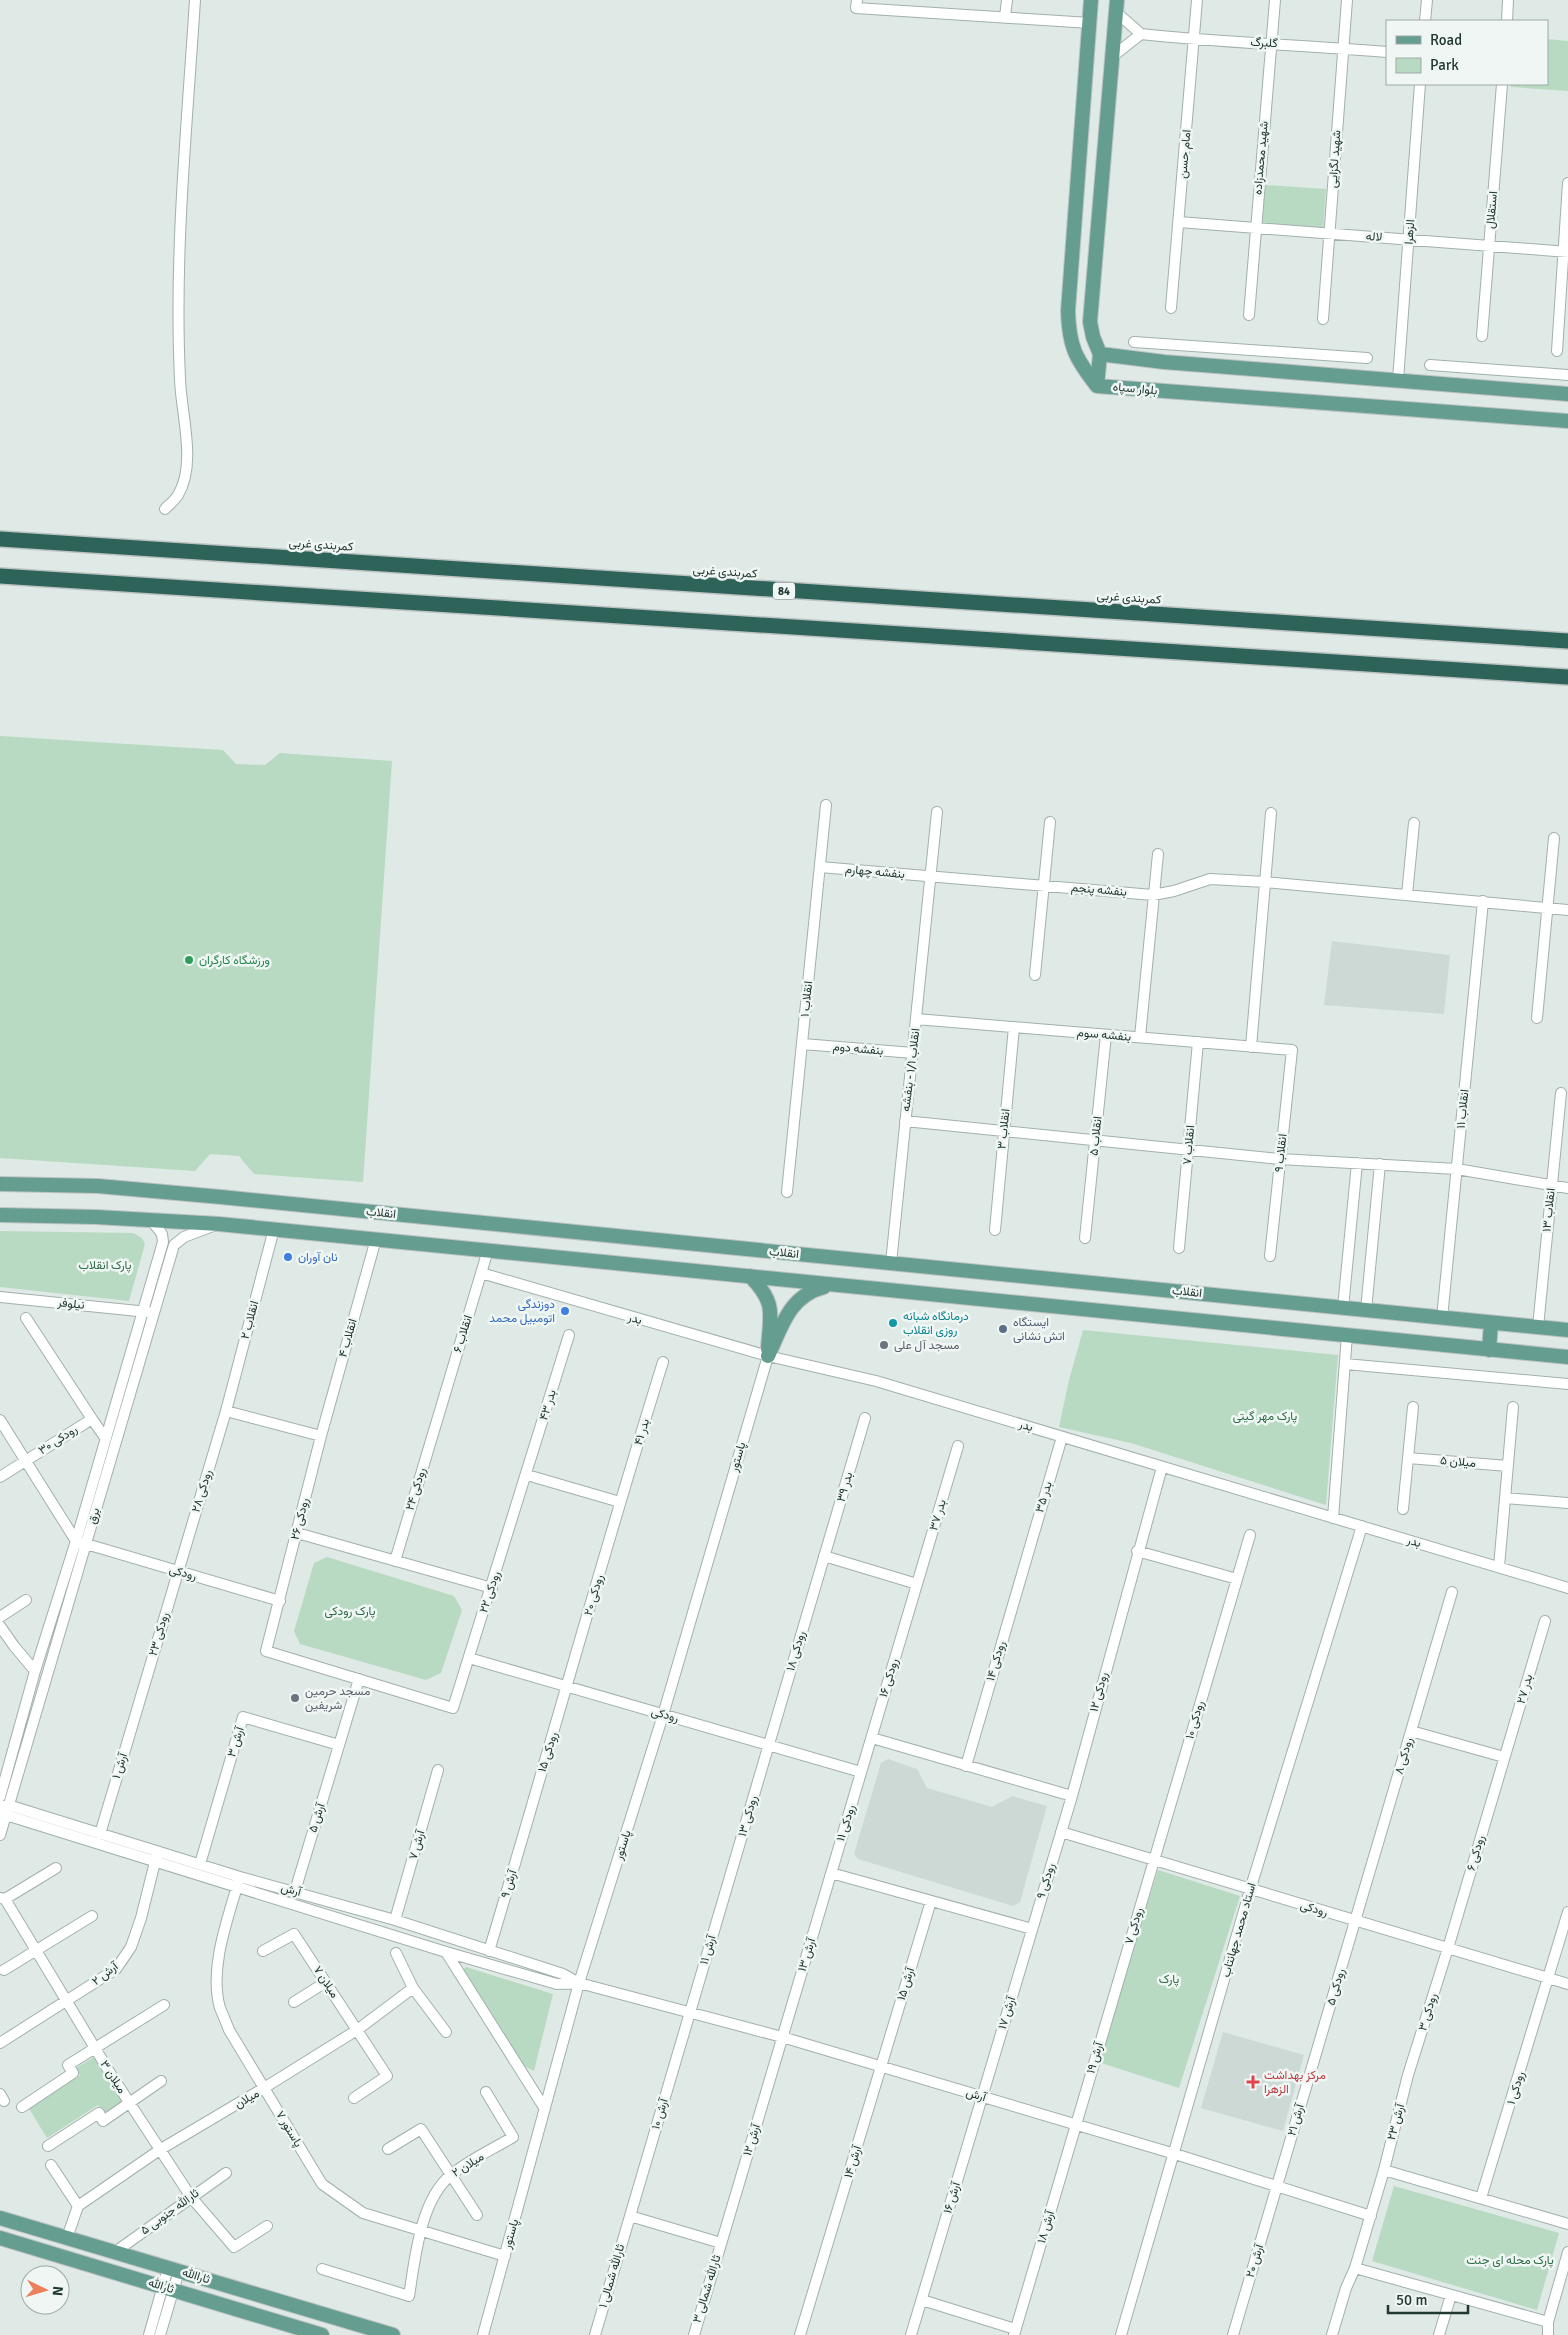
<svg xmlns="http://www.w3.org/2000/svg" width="1568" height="2335" font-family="Signika,Vazirmatn,sans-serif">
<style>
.built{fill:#cdd9d4}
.green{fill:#b8dac2}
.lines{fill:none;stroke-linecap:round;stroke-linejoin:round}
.minor-casing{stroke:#a2b0ac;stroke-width:12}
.major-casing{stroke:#bcc3c2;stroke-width:16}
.highway-casing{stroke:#bcc3c2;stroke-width:18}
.minor{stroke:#fff;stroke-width:10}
.major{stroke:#659d90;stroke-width:14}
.highway{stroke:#2e6359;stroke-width:15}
.leisure-dot{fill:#2e9e5b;stroke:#eff6f3;stroke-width:2}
.shop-dot{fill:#3f7fe0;stroke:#eff6f3;stroke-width:2}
.culture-dot{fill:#0f9aa8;stroke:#eff6f3;stroke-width:2}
.service-dot{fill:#5c6f8a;stroke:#eff6f3;stroke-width:2}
.worship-dot{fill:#6b7280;stroke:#eff6f3;stroke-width:2}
.health-dot{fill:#e0444e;stroke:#eff6f3;stroke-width:2}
.labels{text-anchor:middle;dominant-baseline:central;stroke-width:5;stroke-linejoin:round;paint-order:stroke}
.shield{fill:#eff6f3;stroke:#5f716c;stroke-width:1}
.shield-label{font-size:11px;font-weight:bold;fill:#213832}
.street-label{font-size:12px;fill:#213832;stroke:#eff6f3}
.leisure-label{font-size:12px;fill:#27864d;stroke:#eff6f3;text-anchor:start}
.shop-label{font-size:12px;fill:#366cbe;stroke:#eff6f3;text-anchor:start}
.park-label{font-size:12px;fill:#2d6d47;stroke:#eff6f3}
.culture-label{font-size:12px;fill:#0d838f;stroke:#eff6f3;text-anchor:start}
.service-label{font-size:12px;fill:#4e5e75;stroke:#eff6f3;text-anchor:start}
.worship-label{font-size:12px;fill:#5b616d;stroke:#eff6f3;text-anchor:start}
.health-label{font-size:12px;fill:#be3a42;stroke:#eff6f3;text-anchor:start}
</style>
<rect width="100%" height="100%" fill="#dfe9e5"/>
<!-- built -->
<path class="built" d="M 1332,941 L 1450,955 L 1444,1014 L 1324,1005 Z
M 888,1759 L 917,1769 L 927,1788 L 992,1807 L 1012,1796 L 1047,1806 L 1020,1902 L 1013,1906 L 858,1859 L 854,1854 L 881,1763 Z
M 1223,2032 L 1304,2055 L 1283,2131 L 1201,2108 Z"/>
<!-- green -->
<path class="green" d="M 1547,39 L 1568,41 L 1568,91 L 1511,87 L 1511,84 L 1547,84 Z
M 1265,185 L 1326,189 L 1323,230 L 1262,226 Z
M 0,736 L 223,750 L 236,764 L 265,765 L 280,753 L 392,761 L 363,1182 L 254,1174 L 239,1156 L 210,1154 L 195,1171 L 0,1158 Z
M 0,1231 L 133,1233 L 142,1238 L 145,1244 L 129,1301 L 0,1287 Z
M 1083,1330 L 1338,1355 L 1326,1505 L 1131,1443 L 1059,1427 L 1069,1380 Z
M 327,1557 L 454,1596 L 462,1610 L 441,1673 L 426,1680 L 300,1644 L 294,1631 L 314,1563 Z
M 1158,1870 L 1240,1896 L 1179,2088 L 1098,2062 Z
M 466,1967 L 553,1994 L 534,2071 L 516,2062 L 461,1971 Z
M 94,2057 L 123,2102 L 105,2115 L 98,2105 L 47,2138 L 28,2107 L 80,2075 L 76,2068 Z
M 1394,2186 L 1559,2233 L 1537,2310 L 1372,2261 Z"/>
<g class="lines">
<defs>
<path id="minor" d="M 857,0 L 856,8 L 1090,23
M 1116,12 L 1141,34
M 1005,17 L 1007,0
M 1425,21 L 1427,0
M 1507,21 L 1508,0
M 1141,34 C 1223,43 1305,45 1387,52
M 1113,56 L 1141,34
M 1179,222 L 1568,252
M 1171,308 L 1197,0
M 1249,315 L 1275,0
M 1323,319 L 1347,0
M 1482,336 L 1502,84
M 1134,342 L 1367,358
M 1557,351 L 1568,183
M 1430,365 L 1568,375
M 1398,380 L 1420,84
M 165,509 C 169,505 175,500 178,495 C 197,464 181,414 180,379 C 174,253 187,126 195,0
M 820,867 L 1153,895 L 1174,891 L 1210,879 L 1265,882 L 1568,910
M 1407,895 L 1414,823
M 1035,975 L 1050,822
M 1537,1018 L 1554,838
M 916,1019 L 1292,1050 L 1270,1256
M 1140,1037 L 1158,854
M 803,1044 L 913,1053
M 1251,1047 L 1271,813
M 905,1121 L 1280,1159 L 1457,1169 L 1568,1188
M 787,1192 L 826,805
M 995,1230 L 1014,1027
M 1085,1238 L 1106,1035
M 376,1239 L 321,1436 L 266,1651 L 453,1708 L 569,1335
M 1179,1248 L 1198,1042
M 891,1263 L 937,812
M 481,1273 L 768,1356 L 876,1381 L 1568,1588
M 0,1297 L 148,1312
M 1343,1308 L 1357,1163
M 1366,1310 L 1380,1164
M 1442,1318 L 1483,901
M 1538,1327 L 1561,1093
M 1345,1364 L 1568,1384
M 226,1411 L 321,1436
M 92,1419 L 106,1439
M 0,1420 L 76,1541 L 280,1601
M 1408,1458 L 1508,1466
M 527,1475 L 620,1502
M 0,1477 L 92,1419 L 26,1318
M 1505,1498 L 1568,1503
M 1403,1509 L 1413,1407
M 1333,1518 L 1347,1335
M 297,1533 L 492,1588
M 1137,1551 L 1237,1579
M 824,1556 L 917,1584
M 395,1561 L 488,1250
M 1499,1567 L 1513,1407
M 0,1617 L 26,1600
M 0,1626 L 14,1646 L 35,1671
M 469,1658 L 861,1772
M 1411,1731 L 1504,1757
M 872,1738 L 1072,1796
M 966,1766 L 1062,1437
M 0,1797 L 35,1671 L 76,1541 L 163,1242 L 162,1234 L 151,1220
M 0,1807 L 8,1805 L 240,1877 L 395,1920 L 563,1974 L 579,1983 L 782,2037 L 1175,2154 L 1371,2216
M 2,1812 L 6,1815 L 446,1952 L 557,1984 L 578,1983
M 1061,1832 L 1568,1984
M 100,1834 L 226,1411 L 274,1229
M 0,1835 L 174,1245 L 184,1237 L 213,1226
M 200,1864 L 243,1717 L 339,1745
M 831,1873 L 1032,1929
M 238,1883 C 227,1921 209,1969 220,2008 C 223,2015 226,2022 229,2030 L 322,2184 L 363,2213 L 505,2256
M 295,1891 L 359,1679
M 0,1898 L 5,1899 L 56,1868
M 5,1899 L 110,2073 L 191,2197 L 234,2247 L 267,2226
M 395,1920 L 438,1770
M 263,1951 L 294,1934 L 387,2076 L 354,2098
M 489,1951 C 548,1755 602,1557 663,1362
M 446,1952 L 545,2109
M 396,1953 L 413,1988 L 446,2032
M 4,1970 L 92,1916
M 294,2002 L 326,1982
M 0,2043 L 116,1969 L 131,1947 L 141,1918 L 156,1858
M 0,2094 L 4,2101
M 22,2107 L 73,2073 L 68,2065 L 164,2005
M 48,2146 L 99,2113 L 103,2121 L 161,2081
M 388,2149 L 421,2129 L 477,2215
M 51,2165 L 78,2206
M 1384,2170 L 1408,2075 L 1448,1948 L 1545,1621
M 1481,2198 L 1568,1912
M 78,2206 L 161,2149 L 264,2088 L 357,2030 L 413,1988
M 630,2216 L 721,2243
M 1568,2224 L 1384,2170 L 1355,2268 L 1548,2322 L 1568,2252
M 67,2238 L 78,2206
M 115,2252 L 226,2173
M 322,2269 L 409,2296 C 415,2259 420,2200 451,2175 C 469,2160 493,2149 513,2137 L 486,2092
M 922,2300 L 1015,2329
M 149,2335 L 168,2268
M 160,2335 L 179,2271
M 483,2335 L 579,1983 L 663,1715 L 768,1356
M 595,2335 L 865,1418
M 694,2335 L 958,1446
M 800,2335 L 931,1901
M 911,2335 L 1072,1796 L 1162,1467
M 1014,2335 L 1250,1535
M 1121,2335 L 1250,1890 L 1362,1526
M 1233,2335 L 1452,1592
M 1332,2335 L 1346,2288 L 1355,2268
M 1439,2335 L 1451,2295
M 1548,2335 L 1548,2322"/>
<path id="major" d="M 1091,0 L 1068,311 C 1069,346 1075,358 1097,386 L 1568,421
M 1100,354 L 1164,362 L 1568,394
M 1097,386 L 1100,354 L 1093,337 L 1090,322 L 1117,0
M 0,1184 L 98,1186 L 221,1197 L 1568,1330
M 0,1215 L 96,1217 L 219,1224 L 1568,1357
M 750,1276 C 777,1304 770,1313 768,1349
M 1489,1350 L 1491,1323
M 768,1356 C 782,1326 789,1296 824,1287
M 0,2218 L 393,2335
M 0,2238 L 322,2335"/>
<path id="highway" d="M 0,539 L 1568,641
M 0,576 L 1568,677"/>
</defs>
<!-- minor casing -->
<use href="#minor" class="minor-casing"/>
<!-- major casing -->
<use href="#major" class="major-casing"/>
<!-- highway casing -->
<use href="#highway" class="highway-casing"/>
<!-- minor -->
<use href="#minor" class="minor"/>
<!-- major -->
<use href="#major" class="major"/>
<!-- highway -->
<use href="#highway" class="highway"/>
</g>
<!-- markers -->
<circle class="leisure-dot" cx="189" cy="960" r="5"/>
<g class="shop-dot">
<circle cx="288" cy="1257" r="5"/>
<circle cx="565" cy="1311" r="5"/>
</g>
<circle class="culture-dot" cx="893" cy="1323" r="5"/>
<circle class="service-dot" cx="1003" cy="1329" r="5"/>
<g class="worship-dot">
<circle cx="884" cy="1345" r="5"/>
<circle cx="295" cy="1698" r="5"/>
</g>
<path class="health-dot" d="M1250.5 2074.5h5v5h5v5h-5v5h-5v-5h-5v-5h5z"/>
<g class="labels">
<!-- shield labels -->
<rect class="shield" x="773" y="582.5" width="22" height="17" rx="4"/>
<g class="shield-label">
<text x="784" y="591">84</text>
</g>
<!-- street labels -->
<g class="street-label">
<text transform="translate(1264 43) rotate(3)">گلبرگ</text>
<text transform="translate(1185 154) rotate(-85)">امام حسن</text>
<text transform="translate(1261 158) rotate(-85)">شهید محمدزاده</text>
<text transform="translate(1335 159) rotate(-86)">شهید لگزایی</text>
<text transform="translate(1492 210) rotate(-85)">استقلال</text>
<text transform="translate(1410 232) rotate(-86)">الزهرا</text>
<text transform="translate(1374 237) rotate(4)">لاله</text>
<text transform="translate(1135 389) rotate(5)">بلوار سپاه</text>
<text transform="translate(321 545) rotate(4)">کمربندی غربی</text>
<text transform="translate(725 572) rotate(4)">کمربندی غربی</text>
<text transform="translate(1129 598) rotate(4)">کمربندی غربی</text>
<text transform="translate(875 872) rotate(5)">بنفشه چهارم</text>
<text transform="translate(1099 890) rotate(5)">بنفشه پنجم</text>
<text transform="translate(807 999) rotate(-84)">انقلاب ۱</text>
<text transform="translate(1104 1035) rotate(5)">بنفشه سوم</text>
<text transform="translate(858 1049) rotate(5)">بنفشه دوم</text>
<text transform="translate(911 1070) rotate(-83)">انقلاب ۱/۱ - بنفشه</text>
<text transform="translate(1463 1109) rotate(-84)">انقلاب ۱۱</text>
<text transform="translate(1004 1129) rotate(-84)">انقلاب ۳</text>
<text transform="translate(1096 1136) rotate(-84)">انقلاب ۵</text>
<text transform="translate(1189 1145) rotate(-85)">انقلاب ۷</text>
<text transform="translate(1281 1153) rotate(-84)">انقلاب ۹</text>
<text transform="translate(1549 1210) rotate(-84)">انقلاب ۱۳</text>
<text transform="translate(381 1213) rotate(6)">انقلاب</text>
<text transform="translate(784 1253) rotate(6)">انقلاب</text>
<text transform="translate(1187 1292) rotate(6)">انقلاب</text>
<text transform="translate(71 1304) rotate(6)">نیلوفر</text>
<text transform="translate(635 1319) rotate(16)">بدر</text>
<text transform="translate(250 1320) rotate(-75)">انقلاب ۲</text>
<text transform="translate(463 1334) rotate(-73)">انقلاب ۶</text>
<text transform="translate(348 1338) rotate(-74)">انقلاب ۴</text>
<text transform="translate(548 1405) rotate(-73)">بدر ۴۳</text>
<text transform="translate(1026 1426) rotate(17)">بدر</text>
<text transform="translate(642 1432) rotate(-73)">بدر ۴۱</text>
<text transform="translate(58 1440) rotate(-33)">رودکی ۳۰</text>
<text transform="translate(738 1457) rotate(-74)">پاستور</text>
<text transform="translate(1458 1462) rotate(5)">میلان ۵</text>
<text transform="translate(845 1487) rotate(-74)">بدر ۳۹</text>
<text transform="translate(416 1489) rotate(-73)">رودکی ۲۴</text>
<text transform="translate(202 1491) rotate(-73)">رودکی ۲۸</text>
<text transform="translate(1044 1497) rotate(-73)">بدر ۳۵</text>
<text transform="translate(938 1515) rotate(-73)">بدر ۳۷</text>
<text transform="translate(94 1516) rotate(-74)">برق</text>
<text transform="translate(300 1519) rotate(-76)">رودکی ۲۶</text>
<text transform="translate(1414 1542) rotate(17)">بدر</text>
<text transform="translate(183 1573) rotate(16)">رودکی</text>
<text transform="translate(490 1592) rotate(-72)">رودکی ۲۲</text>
<text transform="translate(594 1595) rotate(-74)">رودکی ۲۰</text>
<text transform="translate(159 1634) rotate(-74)">رودکی ۲۳</text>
<text transform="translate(796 1651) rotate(-74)">رودکی ۱۸</text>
<text transform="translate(996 1661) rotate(-74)">رودکی ۱۴</text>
<text transform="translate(889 1678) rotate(-73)">رودکی ۱۶</text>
<text transform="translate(1525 1689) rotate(-74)">بدر ۲۷</text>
<text transform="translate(1099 1692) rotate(-75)">رودکی ۱۲</text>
<text transform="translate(665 1715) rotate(16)">رودکی</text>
<text transform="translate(1195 1720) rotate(-74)">رودکی ۱۰</text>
<text transform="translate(236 1742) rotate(-73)">آرش ۳</text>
<text transform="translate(548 1752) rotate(-73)">رودکی ۱۵</text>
<text transform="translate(1404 1756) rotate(-74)">رودکی ۸</text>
<text transform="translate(120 1766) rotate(-73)">آرش ۱</text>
<text transform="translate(748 1816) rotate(-74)">رودکی ۱۳</text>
<text transform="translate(317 1818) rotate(-73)">آرش ۵</text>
<text transform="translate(846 1823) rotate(-73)">رودکی ۱۱</text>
<text transform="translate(417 1845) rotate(-74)">آرش ۷</text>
<text transform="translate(623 1845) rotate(-72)">پاستور</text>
<text transform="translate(1476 1853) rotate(-74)">رودکی ۶</text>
<text transform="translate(1046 1881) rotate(-73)">رودکی ۹</text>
<text transform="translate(509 1884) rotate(-73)">آرش ۹</text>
<text transform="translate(291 1890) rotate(15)">آرش</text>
<text transform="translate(1314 1909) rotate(17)">رودکی</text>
<text transform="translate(1134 1926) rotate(-74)">رودکی ۷</text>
<text transform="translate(1239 1930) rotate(-74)">استاد محمد جهانتاب</text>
<text transform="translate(708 1950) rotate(-74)">آرش ۱۱</text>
<text transform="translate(807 1955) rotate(-73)">آرش ۱۳</text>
<text transform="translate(105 1974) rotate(-38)">آرش ۲</text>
<text transform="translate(326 1982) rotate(57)">میلان ۷</text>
<text transform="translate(906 1984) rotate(-73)">آرش ۱۵</text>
<text transform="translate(1336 1987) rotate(-74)">رودکی ۵</text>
<text transform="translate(1428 2012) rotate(-73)">رودکی ۳</text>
<text transform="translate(1007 2013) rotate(-73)">آرش ۱۷</text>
<text transform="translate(1095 2058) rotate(-74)">آرش ۱۹</text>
<text transform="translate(113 2077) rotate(57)">میلان ۳</text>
<text transform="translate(1516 2088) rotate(-73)">رودکی ۱</text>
<text transform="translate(976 2095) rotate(17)">آرش</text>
<text transform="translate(247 2099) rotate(-30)">میلان</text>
<text transform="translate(660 2114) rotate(-74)">آرش ۱۰</text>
<text transform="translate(1296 2120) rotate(-74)">آرش ۲۱</text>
<text transform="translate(1396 2122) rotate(-75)">آرش ۲۳</text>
<text transform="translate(289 2129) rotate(59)">پاستور ۷</text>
<text transform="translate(752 2140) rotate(-73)">آرش ۱۲</text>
<text transform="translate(853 2162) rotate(-73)">آرش ۱۴</text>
<text transform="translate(468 2165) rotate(-32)">میلان ۲</text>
<text transform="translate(952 2198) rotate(-73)">آرش ۱۶</text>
<text transform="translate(170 2212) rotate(-36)">ثارالله جنوبی ۵</text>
<text transform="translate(1046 2227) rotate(-74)">آرش ۱۸</text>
<text transform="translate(511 2234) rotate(-74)">پاستور</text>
<text transform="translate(1255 2261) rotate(-73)">آرش ۲۰</text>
<text transform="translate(196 2276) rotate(17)">ثاراالله</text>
<text transform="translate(612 2276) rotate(-74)">ثارالله شمالی ۱</text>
<text transform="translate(161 2286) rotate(17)">ثارالله</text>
<text transform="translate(707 2289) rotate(-73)">ثارالله شمالی ۳</text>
</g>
<!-- leisure labels -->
<g class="leisure-label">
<text x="199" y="960">ورزشگاه کارگران</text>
</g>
<!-- shop labels -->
<g class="shop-label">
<text x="298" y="1257">نان آوران</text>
<text x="555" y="1304" text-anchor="end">دوزندگی<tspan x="555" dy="14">اتومبیل محمد</tspan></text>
</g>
<!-- park labels -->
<g class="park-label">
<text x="105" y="1265">پارک انقلاب</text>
<text x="1265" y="1416">پارک مهر گیتی</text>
<text x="350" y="1611">پارک رودکی</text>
<text x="1169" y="1979">پارک</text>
<text x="1510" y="2260">پارک محله ای جنت</text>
</g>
<!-- culture labels -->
<g class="culture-label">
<text x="903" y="1316">درمانگاه شبانه<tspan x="903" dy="14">روزی انقلاب</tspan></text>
</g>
<!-- service labels -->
<g class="service-label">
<text x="1013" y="1322">ایستگاه<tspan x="1013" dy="14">اتش نشانی</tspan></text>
</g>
<!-- worship labels -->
<g class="worship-label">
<text x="894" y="1345">مسجد آل علی</text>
<text x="305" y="1691">مسجد حرمین<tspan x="305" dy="14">شریفین</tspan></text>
</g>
<!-- health labels -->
<g class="health-label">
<text x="1264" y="2075">مرکز بهداشت<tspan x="1264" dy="14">الزهرا</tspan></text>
</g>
</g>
<!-- legend -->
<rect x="1386" y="20" width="162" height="65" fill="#eff6f3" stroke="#9daaa6"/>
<rect x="1396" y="36" width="25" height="8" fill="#659d90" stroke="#9daaa6"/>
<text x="1430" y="45" font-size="15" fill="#213832">Road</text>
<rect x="1396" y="58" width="25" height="15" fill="#b8dac2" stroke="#9daaa6"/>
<text x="1430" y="70" font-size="15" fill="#213832">Park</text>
<!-- north arrow -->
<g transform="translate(45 2290) rotate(95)"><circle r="24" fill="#eff6f3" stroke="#9daaa6"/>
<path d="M0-4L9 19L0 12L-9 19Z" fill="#ec805a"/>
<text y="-8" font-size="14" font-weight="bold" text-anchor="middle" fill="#213832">N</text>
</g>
<!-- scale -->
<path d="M1388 2305v8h80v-8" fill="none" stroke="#213832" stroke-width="2.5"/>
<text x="1396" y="2305" font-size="15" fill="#213832" stroke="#eff6f3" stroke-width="4" paint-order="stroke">50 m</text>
</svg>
